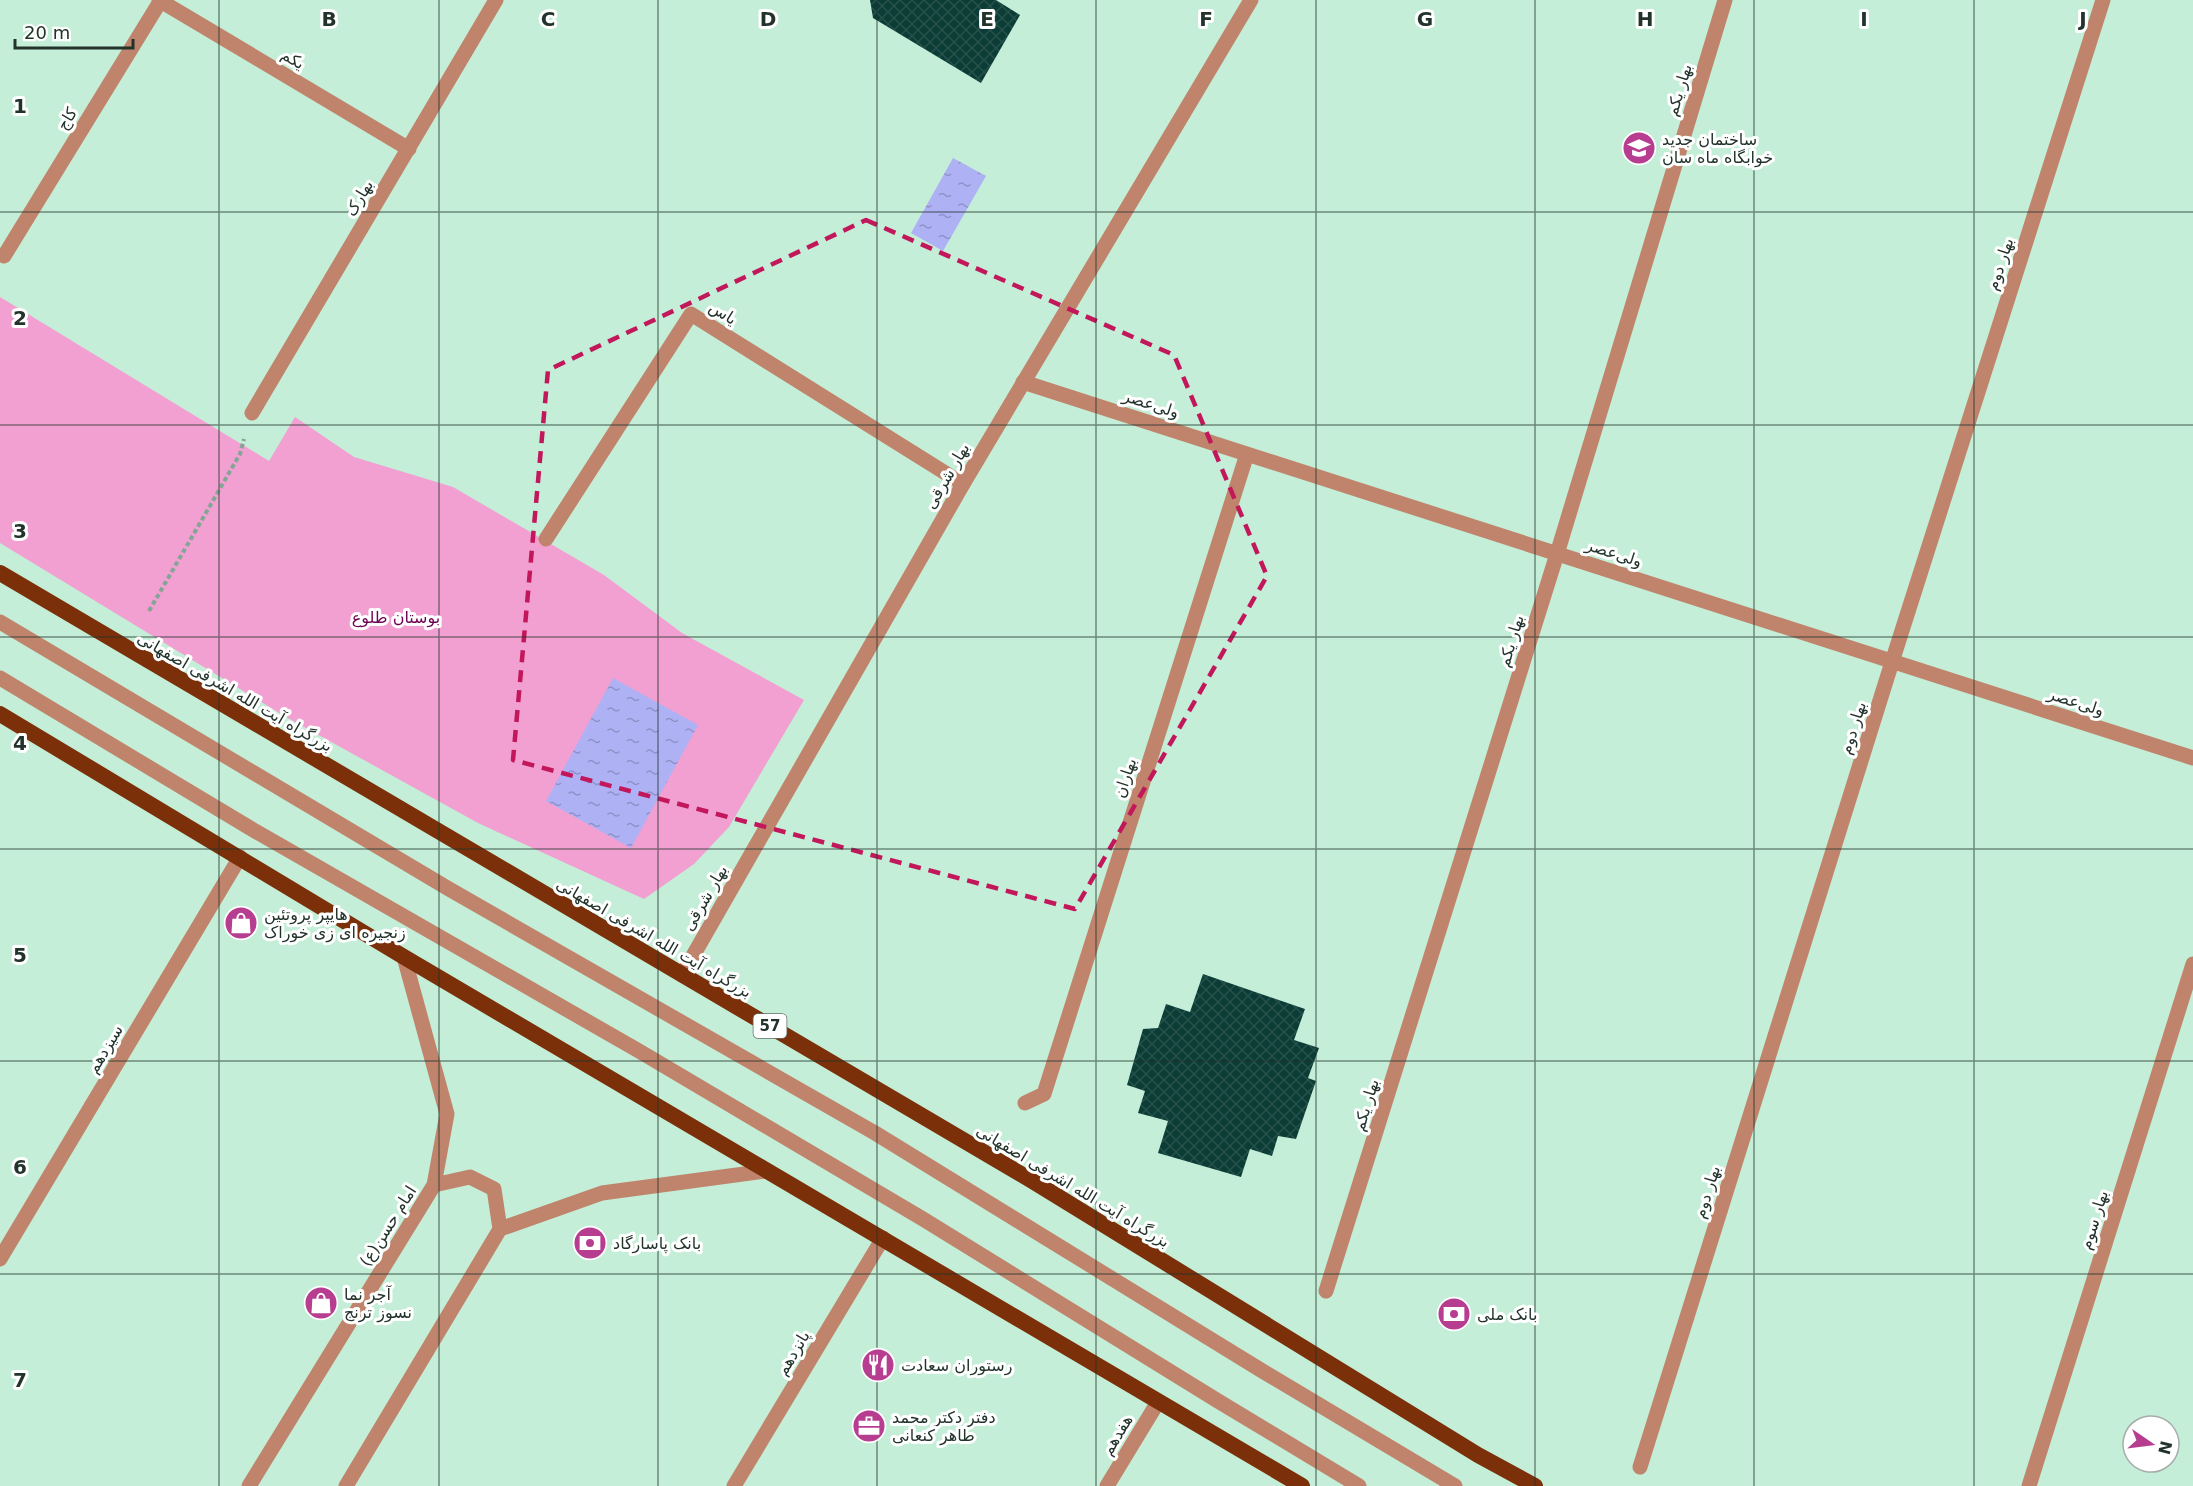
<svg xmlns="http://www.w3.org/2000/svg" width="2193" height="1486" font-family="'DejaVu Sans','Noto Naskh Arabic',sans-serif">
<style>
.green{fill:#f29fd2}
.water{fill:url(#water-ripples)}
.building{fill:url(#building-cross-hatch)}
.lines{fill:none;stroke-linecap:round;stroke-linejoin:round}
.path{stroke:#85a594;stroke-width:4;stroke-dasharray:4.5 3;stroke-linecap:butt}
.service{stroke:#c0846c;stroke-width:15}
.minor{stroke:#c0846c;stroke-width:15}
.tertiary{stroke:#c0846c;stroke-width:15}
.trunk{stroke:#7c3009;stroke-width:16}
.marked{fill:none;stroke:#c2185b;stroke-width:4.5;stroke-dasharray:12 8;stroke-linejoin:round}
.grid{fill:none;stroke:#22332b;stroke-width:1.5;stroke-opacity:0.55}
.labels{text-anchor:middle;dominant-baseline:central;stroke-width:6;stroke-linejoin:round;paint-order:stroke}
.shield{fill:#fff;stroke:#64706b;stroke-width:1.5}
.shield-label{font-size:15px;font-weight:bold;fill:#22332b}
.street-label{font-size:16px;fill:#22332b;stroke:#fff}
.poi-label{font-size:16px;fill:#22332b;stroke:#fff;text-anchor:start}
.park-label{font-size:16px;fill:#6c0251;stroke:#fff}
.grid-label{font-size:20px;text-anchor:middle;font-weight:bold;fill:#22332b;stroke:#fff;stroke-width:6;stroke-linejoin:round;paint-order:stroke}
</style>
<defs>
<pattern id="water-ripples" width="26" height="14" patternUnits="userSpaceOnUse" patternTransform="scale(1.5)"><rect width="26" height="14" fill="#afb1f5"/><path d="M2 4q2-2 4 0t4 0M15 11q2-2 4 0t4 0" fill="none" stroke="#8e91c7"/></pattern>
<pattern id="building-cross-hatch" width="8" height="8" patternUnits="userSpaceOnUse" patternTransform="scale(1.5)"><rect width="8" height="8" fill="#0b3d36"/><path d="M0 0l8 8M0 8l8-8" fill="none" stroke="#26514b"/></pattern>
</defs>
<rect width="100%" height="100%" fill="#c4eed8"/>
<!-- green -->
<path class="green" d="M 0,297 L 269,461 L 295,417 L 354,457 L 453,487 L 604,575 L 682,633 L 804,700 L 729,827 L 694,864 L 644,899 L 478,823 L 286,717 L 0,543 Z"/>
<!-- water -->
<path class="water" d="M 953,158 L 986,176 L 943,251 L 911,233 Z
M 613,678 L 698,725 L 631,848 L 546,801 Z"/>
<!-- building -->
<path class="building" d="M 870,0 L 996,0 L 1020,15 L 981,83 L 873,18 Z
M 1203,974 L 1305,1009 L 1294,1040 L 1319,1048 L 1308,1078 L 1316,1081 L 1296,1139 L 1278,1136 L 1272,1156 L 1250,1149 L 1241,1177 L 1158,1153 L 1168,1121 L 1138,1113 L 1145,1091 L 1127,1085 L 1143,1029 L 1158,1028 L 1166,1004 L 1190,1012 Z"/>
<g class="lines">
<!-- path -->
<path class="path" d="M 149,611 L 240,454 L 244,439"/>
<!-- service -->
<path class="service" d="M 0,622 L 449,889 L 875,1133 L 1264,1372 L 1455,1486
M 0,678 L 255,831 L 639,1051 L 923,1219 L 1218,1401 L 1359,1486"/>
<!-- minor -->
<path class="minor" d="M 159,0 L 409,149
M 4,256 L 161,0
M 1023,382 L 2193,758
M 252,413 L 496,0
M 546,539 L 691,314 L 963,484
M 1025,1103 L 1044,1094 L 1247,454
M 0,1259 L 240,857
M 1326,1291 L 1557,554 L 1725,0
M 1640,1467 L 1892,662 L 2103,0
M 734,1486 L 883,1238
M 1107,1486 L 1158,1402
M 2029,1486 L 2193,964"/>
<!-- tertiary -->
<path class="tertiary" d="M 682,975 L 963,484 L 1251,0
M 434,1185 L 470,1177 L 494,1189 L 500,1229
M 249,1486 L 434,1185 L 447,1114 L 404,957
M 346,1486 L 500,1229 L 602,1193 L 766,1171"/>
<!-- trunk -->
<path class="trunk" d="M 0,573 L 1031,1180 L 1478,1455 L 1535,1486
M 0,714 L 404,957 L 1302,1486"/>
</g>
<!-- marked area -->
<path class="marked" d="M 866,220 L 1174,355 L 1267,576 L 1075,909 L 513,760 L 548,370 Z"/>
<!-- grid -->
<path class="grid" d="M 219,0 L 219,1486M 439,0 L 439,1486M 658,0 L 658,1486M 877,0 L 877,1486M 1096,0 L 1096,1486M 1316,0 L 1316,1486M 1535,0 L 1535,1486M 1754,0 L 1754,1486M 1974,0 L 1974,1486M 0,212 L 2193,212M 0,425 L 2193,425M 0,637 L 2193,637M 0,849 L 2193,849M 0,1061 L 2193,1061M 0,1274 L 2193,1274"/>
<!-- icons -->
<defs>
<symbol id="university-disc" viewBox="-11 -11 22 22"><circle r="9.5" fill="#b73d90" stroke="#fff"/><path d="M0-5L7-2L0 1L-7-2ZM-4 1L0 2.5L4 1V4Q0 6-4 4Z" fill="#fff"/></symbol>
<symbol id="shop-disc" viewBox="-11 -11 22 22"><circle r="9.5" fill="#b73d90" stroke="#fff"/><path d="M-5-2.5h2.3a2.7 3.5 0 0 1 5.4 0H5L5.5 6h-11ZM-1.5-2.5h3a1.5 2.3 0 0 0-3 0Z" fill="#fff"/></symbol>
<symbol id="bank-disc" viewBox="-11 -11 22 22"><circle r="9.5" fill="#b73d90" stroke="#fff"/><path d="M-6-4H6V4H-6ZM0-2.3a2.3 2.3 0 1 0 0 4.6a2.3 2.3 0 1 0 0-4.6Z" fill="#fff"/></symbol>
<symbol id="restaurant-disc" viewBox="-11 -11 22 22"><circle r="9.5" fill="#b73d90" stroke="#fff"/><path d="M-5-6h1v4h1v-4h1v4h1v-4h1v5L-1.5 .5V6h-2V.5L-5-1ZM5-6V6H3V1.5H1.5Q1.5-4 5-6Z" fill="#fff"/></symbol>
<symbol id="office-disc" viewBox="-11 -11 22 22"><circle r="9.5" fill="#b73d90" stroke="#fff"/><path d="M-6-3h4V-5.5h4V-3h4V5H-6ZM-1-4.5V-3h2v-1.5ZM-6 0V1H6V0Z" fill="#fff"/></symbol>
</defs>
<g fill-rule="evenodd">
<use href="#university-disc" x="1620" y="129" width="38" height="38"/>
<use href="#shop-disc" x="222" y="904" width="38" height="38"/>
<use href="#bank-disc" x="571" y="1224" width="38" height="38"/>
<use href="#shop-disc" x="302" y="1284" width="38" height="38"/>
<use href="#bank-disc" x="1435" y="1295" width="38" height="38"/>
<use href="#restaurant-disc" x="859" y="1346" width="38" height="38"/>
<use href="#office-disc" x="850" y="1407" width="38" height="38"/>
</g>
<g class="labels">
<!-- shield labels -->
<rect class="shield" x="753.5" y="1014" width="33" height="24" rx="4.5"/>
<g class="shield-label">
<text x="770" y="1026">57</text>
</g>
<!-- street labels -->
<g class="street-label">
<text transform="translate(293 59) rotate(31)">یکم</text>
<text transform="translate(1679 90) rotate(-73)">بهار یکم</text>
<text transform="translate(67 119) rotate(-59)">کاج</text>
<text transform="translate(359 198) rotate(-59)">بهارک</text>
<text transform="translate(2000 264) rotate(-72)">بهار دوم</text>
<text transform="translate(723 313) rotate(32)">یاس</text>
<text transform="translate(1151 404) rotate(18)">ولی‌عصر</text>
<text transform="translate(947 476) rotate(-60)">بهار شرقی</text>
<text transform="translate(1614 553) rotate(18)">ولی‌عصر</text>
<text transform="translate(1511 641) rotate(-73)">بهار یکم</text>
<text transform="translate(235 692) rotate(30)">بزرگراه آیت الله اشرفی اصفهانی</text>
<text transform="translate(2076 702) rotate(18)">ولی‌عصر</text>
<text transform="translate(1853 728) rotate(-73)">بهار دوم</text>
<text transform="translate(1125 778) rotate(-72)">بهاران</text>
<text transform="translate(705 898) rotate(-60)">بهار شرقی</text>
<text transform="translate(654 938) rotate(30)">بزرگراه آیت الله اشرفی اصفهانی</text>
<text transform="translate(105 1049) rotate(-59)">سیزدهم</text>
<text transform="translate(1366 1105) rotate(-73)">بهار یکم</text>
<text transform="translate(1073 1186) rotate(31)">بزرگراه آیت الله اشرفی اصفهانی</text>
<text transform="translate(1707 1192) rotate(-73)">بهار دوم</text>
<text transform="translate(2094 1220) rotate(-73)">بهار سوم</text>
<text transform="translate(388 1226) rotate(-58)">امام حسن(ع)</text>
<text transform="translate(793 1353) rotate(-59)">پانزدهم</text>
<text transform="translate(1117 1435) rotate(-59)">هفدهم</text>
</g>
<!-- poi labels -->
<g class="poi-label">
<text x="1662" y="139">ساختمان جدید<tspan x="1662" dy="18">خوابگاه ماه سان</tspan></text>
<text x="264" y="914">هایپر پروتئین<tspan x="264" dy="18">زنجیره ای زی خوراک</tspan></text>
<text x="613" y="1243">بانک پاسارگاد</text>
<text x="344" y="1294">آجر نما<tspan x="344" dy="18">نسوز ترنج</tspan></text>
<text x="1477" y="1314">بانک ملی</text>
<text x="901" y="1365">رستوران سعادت</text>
<text x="892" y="1417">دفتر دکتر محمد<tspan x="892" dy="18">طاهر کنعانی</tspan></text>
</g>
<!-- park labels -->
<g class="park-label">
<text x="396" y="617">بوستان طلوع</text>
</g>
</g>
<g class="grid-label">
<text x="329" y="26">B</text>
<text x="548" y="26">C</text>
<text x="768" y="26">D</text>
<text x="987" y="26">E</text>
<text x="1206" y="26">F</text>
<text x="1425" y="26">G</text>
<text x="1645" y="26">H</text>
<text x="1864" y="26">I</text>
<text x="2083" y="26">J</text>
<text x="20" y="113">1</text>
<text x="20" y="325">2</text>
<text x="20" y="538">3</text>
<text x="20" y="750">4</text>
<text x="20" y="962">5</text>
<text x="20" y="1174">6</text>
<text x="20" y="1387">7</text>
</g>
<!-- north arrow -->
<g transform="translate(2151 1444) rotate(104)"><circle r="28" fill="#ffffff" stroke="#a7adaa" stroke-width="1.5"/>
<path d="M0-4.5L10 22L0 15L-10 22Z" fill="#b73d90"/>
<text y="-9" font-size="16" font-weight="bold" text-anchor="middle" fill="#22332b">N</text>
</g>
<!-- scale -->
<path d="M15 39v9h118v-9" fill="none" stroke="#22332b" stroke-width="3"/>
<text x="24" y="39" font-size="18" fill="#22332b" stroke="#ffffff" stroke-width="4.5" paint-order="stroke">20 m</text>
</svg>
